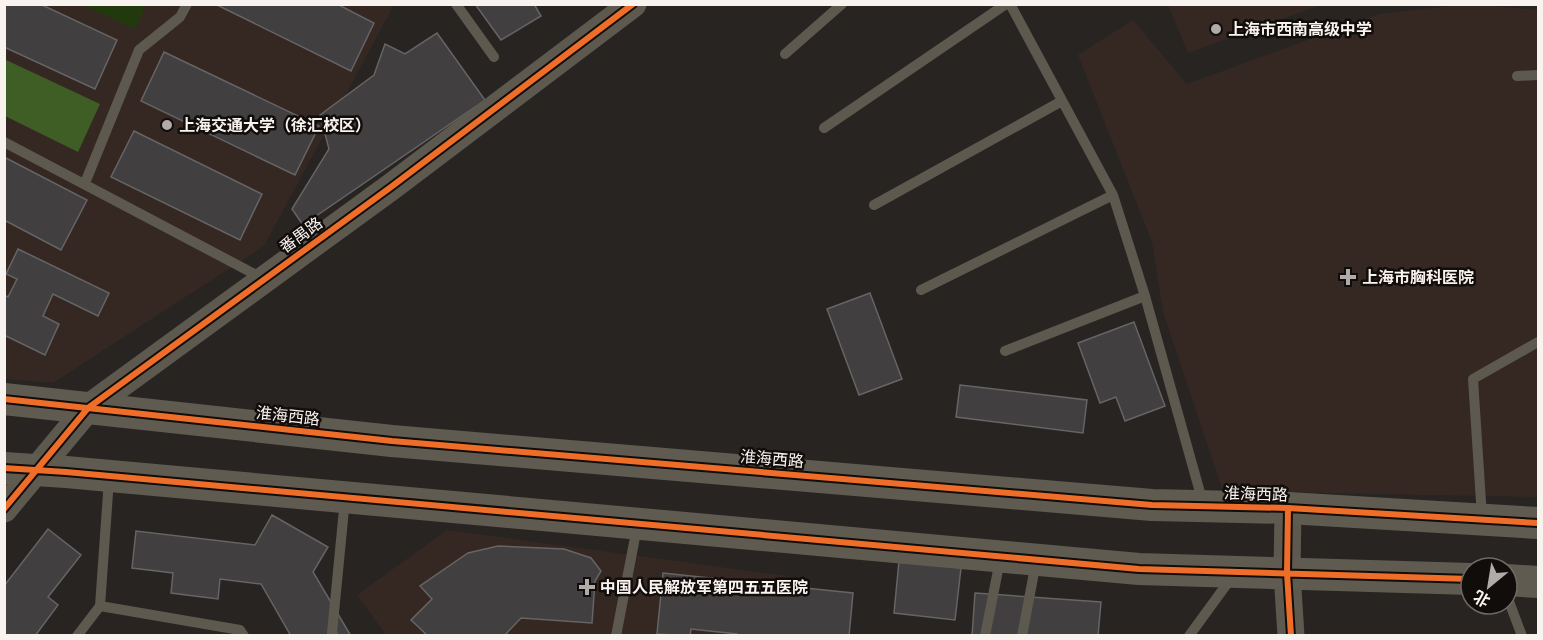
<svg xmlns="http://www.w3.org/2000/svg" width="1543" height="640" font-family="'DejaVu Sans','Noto Sans SC',sans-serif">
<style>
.built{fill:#352822}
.green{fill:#22390e}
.forest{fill:#3e5e25}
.building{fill:#413f40;stroke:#666465;stroke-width:1.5}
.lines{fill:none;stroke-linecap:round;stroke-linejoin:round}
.service{stroke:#5d594f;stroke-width:10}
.tertiary{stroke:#5d594f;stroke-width:27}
.secondary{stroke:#5f5b50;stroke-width:32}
.cycleway-casing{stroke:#110d0b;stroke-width:10}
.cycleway{stroke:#ee6e29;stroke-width:6}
.poi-dot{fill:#b0aba8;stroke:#110d0b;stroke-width:2}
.labels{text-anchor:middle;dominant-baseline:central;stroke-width:5;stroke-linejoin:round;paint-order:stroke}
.poi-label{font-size:16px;font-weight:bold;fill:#f9f3f0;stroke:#110d0b;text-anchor:start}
.street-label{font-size:16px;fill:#f9f3f0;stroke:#110d0b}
</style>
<rect width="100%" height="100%" fill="#282422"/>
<!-- built -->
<path class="built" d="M 1469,4 L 1538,10 L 1538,497 L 1223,491 L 1163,312 L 1152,242 L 1078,55 L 1133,20 L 1187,84 L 1379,14 Z
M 4,5 L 394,5 L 264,246 L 53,383 L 5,379 Z
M 1168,5 L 1321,5 L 1188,53 Z
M 447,530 L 808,579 L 800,636 L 386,635 L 357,595 Z"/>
<!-- green -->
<path class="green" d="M 83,5 L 146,5 L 135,29 Z"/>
<!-- forest -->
<path class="forest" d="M 4,59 L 100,104 L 78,152 L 5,116 Z"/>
<!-- building -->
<path class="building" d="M 4,4 L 40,4 L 117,40 L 95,89 L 4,47 Z
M 215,4 L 337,4 L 374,23 L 351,71 Z
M 475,4 L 534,4 L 541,16 L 501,40 Z
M 437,33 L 485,100 L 303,225 L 292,209 L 329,149 L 320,115 L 374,75 L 385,44 L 405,54 Z
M 164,52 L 319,126 L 295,175 L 141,101 Z
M 134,131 L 262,194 L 240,240 L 111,177 Z
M 4,157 L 87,200 L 61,250 L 4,220 Z
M 18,249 L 109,293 L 98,316 L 53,294 L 43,316 L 59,324 L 45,355 L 4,335 L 4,295 L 8,297 L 17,279 L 6,274 Z
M 870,293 L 902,379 L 859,395 L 827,309 Z
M 1134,322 L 1165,406 L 1125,421 L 1116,397 L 1100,403 L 1078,343 Z
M 960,385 L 1087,400 L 1083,433 L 956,417 Z
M 272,515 L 328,547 L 313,572 L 351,636 L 291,636 L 261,584 L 220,579 L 218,599 L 171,593 L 173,573 L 132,568 L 136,531 L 255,545 Z
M 48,529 L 81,555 L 48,597 L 58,605 L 35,636 L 4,636 L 4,586 Z
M 498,546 L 564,549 L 591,558 L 601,571 L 595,581 L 592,623 L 521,618 L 504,636 L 428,636 L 411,620 L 432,599 L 420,586 L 468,553 Z
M 899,561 L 961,568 L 955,620 L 894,613 Z
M 663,573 L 853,593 L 849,636 L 736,636 L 737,634 L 691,629 L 690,636 L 657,634 Z
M 975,593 L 1101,602 L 1098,636 L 972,636 Z"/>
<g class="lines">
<!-- service -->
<path class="service" d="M 456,4 L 494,57
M 1010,4 L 1113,195 L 1145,296 L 1203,503
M 785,54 L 842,4
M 1517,76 L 1538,75
M 824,128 L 1006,4
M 4,142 L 264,279
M 85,183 L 139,50 L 180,17 L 187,4
M 874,205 L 1062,101
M 921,290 L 1113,195
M 1005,351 L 1145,296
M 1482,517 L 1473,379 L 1538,342
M 1507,596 L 1522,636
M 100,606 L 240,630 L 244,636
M 77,636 L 100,606 L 109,479
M 334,636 L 332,633 L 345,499
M 616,636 L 637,527
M 985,636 L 1000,560
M 1022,636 L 1036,562
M 1189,636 L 1232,577"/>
<!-- tertiary -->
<path class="tertiary" d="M 1288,508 L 1287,573 L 1291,636
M 4,509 L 88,408 L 391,187 L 633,4"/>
<!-- secondary -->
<path class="secondary" d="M 4,399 L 392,441 L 1152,505 L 1288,508 L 1538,523
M 4,468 L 66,472 L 1139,569 L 1471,579
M 1507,580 L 1538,582"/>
<defs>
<path id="cycleway" d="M 4,399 L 392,441 L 1152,505 L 1288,508 L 1538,523
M 4,468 L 66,472 L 1139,569 L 1471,579
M 1288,508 L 1287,573 L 1291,636
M 4,509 L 88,408 L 391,187 L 633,4"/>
</defs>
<!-- cycleway casing -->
<use href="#cycleway" class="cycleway-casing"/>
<!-- cycleway -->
<use href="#cycleway" class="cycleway"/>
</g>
<!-- markers -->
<g class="poi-dot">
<circle cx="1216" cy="29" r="6"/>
<circle cx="167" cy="125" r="6"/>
<path d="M1345 268h6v6h6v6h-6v6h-6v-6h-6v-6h6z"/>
<path d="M584 578h6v6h6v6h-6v6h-6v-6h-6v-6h6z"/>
</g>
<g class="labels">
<!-- poi labels -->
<g class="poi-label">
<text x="1228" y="29">上海市西南高级中学</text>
<text x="179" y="125">上海交通大学（徐汇校区）</text>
<text x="1362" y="277">上海市胸科医院</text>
<text x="600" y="587">中国人民解放军第四五五医院</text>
</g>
<!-- street labels -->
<g class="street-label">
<text transform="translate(301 235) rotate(-36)">番禺路</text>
<text transform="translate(288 416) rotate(6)">淮海西路</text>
<text transform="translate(772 459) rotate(5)">淮海西路</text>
<text transform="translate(1256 494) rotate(2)">淮海西路</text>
</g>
</g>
<!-- border -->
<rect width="1543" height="640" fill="none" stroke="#f9f3f0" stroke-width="12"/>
<!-- north arrow -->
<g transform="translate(1489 586) rotate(210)"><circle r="28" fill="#110d0b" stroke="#6e6967" stroke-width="1.5"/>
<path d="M0-4.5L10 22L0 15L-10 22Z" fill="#b0aba8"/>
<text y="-9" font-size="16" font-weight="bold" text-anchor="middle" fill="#f9f3f0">北</text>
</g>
</svg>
